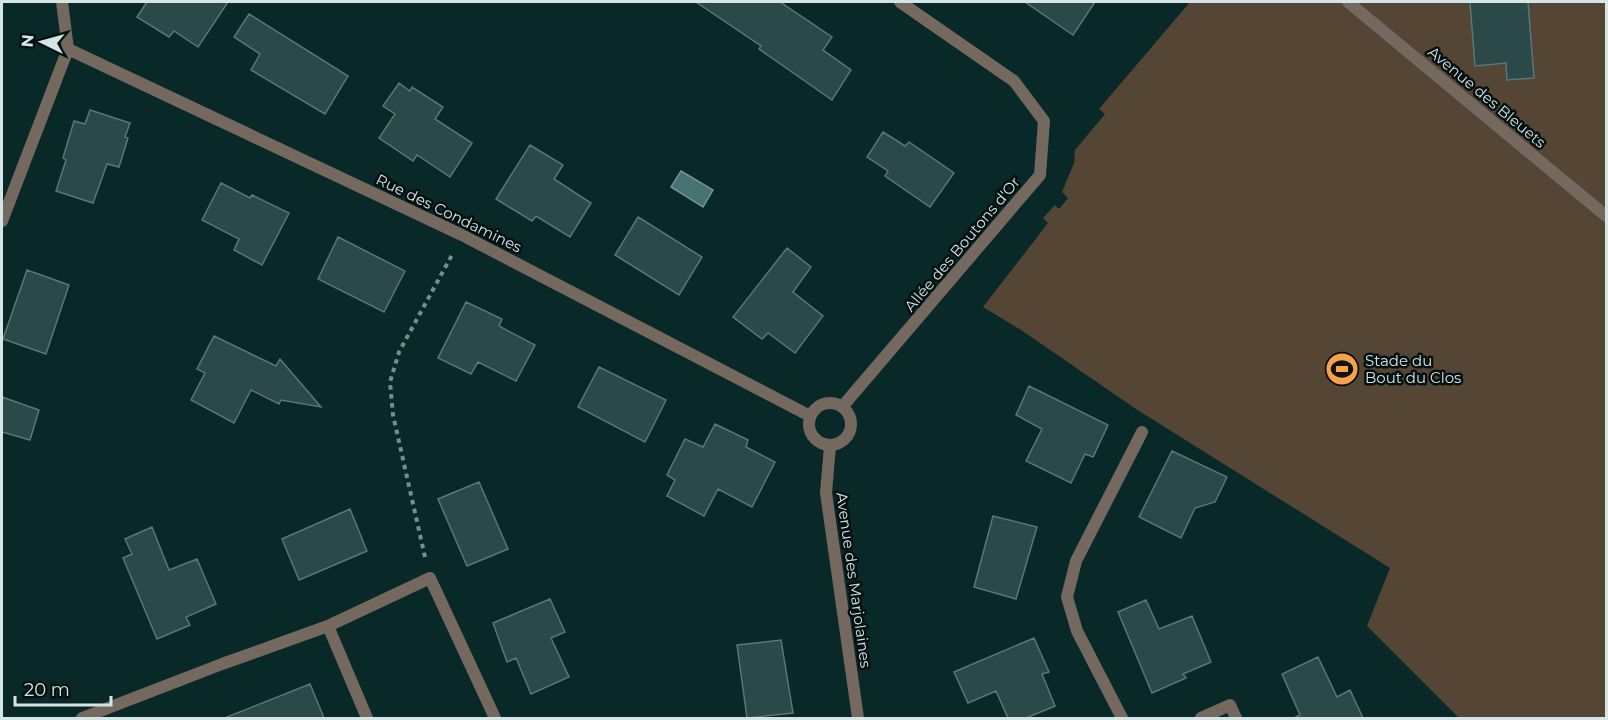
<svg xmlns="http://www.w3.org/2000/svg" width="1608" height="720" font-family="Montserrat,sans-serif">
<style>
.green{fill:#554535}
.water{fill:#467271;stroke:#709494;stroke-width:1.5}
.building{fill:#2a4948;stroke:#587877;stroke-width:1.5}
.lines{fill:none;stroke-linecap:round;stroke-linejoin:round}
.path{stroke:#768e8e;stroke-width:4;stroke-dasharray:4.5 4.5;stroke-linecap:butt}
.lane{stroke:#75695f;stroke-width:12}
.street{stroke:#75695f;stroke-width:12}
.labels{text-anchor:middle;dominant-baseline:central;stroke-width:5;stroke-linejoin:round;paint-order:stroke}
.street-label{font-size:15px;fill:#d3e5e4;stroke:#04100f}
.poi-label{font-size:15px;fill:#d3e5e4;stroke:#04100f;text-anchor:start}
</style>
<rect width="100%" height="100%" fill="#092929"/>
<!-- green -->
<path class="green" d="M 1190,2 L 1606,2 L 1606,718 L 1459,718 L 1367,626 L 1390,568 L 1136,409 L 1021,330 L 983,307 L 1048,223 L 1043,218 L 1055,205 L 1059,209 L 1068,198 L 1062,192 L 1074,163 L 1075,150 L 1105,114 L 1099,109 Z"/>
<!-- water -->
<path class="water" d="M 681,171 L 713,190 L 703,207 L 671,187 Z"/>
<!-- building -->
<path class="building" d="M 147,2 L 228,2 L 198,47 L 174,31 L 169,37 L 137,17 Z
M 696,2 L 780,2 L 832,37 L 823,50 L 851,70 L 832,100 L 759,49 L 761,46 Z
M 1025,2 L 1095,2 L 1073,35 Z
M 1470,2 L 1528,2 L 1534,78 L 1507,80 L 1506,63 L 1475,66 Z
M 249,14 L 348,76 L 325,114 L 251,70 L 260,54 L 234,37 Z
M 399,83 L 410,91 L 412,87 L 443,107 L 435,119 L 472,143 L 450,177 L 417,155 L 413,161 L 379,138 L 395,114 L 383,106 Z
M 90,110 L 130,123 L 125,137 L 128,138 L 119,167 L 107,164 L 93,203 L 56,191 L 66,160 L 63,158 L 74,121 L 85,124 Z
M 883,132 L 905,146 L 909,142 L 954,173 L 930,207 L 885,176 L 888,171 L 867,157 Z
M 530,145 L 563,165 L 554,179 L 591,203 L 570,237 L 536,216 L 532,221 L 496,199 Z
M 221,183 L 250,198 L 252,195 L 289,213 L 262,265 L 234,250 L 239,239 L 202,220 Z
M 638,217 L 702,257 L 679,295 L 615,255 Z
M 338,237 L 405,271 L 384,312 L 318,279 Z
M 787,248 L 811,267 L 793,292 L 823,316 L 795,353 L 768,333 L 762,339 L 733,317 Z
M 27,270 L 69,285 L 46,354 L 3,339 Z
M 466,302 L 502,319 L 499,326 L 535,345 L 516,381 L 478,362 L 471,374 L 438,358 Z
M 214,336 L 276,366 L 280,359 L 321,407 L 281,400 L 279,404 L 251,390 L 234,423 L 191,400 L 205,373 L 197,369 Z
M 599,367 L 666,400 L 645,442 L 578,407 Z
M 1029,386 L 1108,425 L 1093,457 L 1085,454 L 1071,483 L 1026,461 L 1042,429 L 1016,415 Z
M 2,397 L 39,410 L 30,440 L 2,432 Z
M 715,424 L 748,440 L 746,447 L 775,462 L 752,507 L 718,489 L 704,516 L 667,496 L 675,480 L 667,475 L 685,439 L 703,447 Z
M 1172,451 L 1227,477 L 1215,502 L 1195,508 L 1181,538 L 1139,517 Z
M 479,482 L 508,549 L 467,566 L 438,499 Z
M 350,509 L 367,551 L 299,580 L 282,539 Z
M 993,516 L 1037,527 L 1016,599 L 974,587 Z
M 152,527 L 169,570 L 197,559 L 216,604 L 186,617 L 190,625 L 157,639 L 123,558 L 132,554 L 125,539 Z
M 550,599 L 565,632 L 551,638 L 569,677 L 531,694 L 516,658 L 507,662 L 493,623 Z
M 1146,600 L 1159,629 L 1192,616 L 1211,662 L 1183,674 L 1186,678 L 1152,693 L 1118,612 Z
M 1034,638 L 1049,672 L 1042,674 L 1055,706 L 1026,718 L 1008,718 L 996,691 L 968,703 L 954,672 Z
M 781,640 L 793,713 L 747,718 L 737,645 Z
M 1318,657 L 1337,697 L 1350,690 L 1363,718 L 1294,718 L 1300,715 L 1282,674 Z
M 310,684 L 324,718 L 228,718 L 227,717 Z"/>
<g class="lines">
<!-- path -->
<path class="path" d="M 425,557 L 393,415 L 390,382 L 399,352 L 453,253"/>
<!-- lane -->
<path class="lane" d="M 1348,2 L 1606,216"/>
<!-- street -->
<path class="street" d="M 68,49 L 462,235 L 810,416
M 2,221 L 68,49 L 62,2
M809 424a21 21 0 1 1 42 0a21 21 0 1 1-42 0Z
M 842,407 L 1040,175 L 1044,121 L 1014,81 L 900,2
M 830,446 L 826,493 L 858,718
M 82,718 L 222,664 L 328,626
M 367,718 L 328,626 L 430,578 L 495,718
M 1122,718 L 1077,631 L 1067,597 L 1076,561 L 1142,432
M 1201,718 L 1230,705 L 1236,718"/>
</g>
<!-- icons -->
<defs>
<symbol id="stadium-disc" viewBox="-11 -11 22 22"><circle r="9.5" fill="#f6a247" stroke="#04100f"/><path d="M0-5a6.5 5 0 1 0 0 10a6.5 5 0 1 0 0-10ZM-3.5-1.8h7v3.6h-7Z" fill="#111"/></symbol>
</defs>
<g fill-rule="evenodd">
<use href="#stadium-disc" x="1323" y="350" width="38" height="38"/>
</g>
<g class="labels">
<!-- street labels -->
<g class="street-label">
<text transform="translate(1487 97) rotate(40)">Avenue des Bleuets</text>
<text transform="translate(449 213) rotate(26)">Rue des Condamines</text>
<text transform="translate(962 244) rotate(-50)">Allée des Boutons d'Or</text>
<text transform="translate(854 580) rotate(82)">Avenue des Marjolaines</text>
</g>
<!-- poi labels -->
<g class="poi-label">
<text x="1365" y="360">Stade du<tspan x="1365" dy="17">Bout du Clos</tspan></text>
</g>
</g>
<!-- border -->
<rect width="1608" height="720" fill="none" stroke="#d3e5e4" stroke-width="6"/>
<!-- north arrow -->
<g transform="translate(42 42) rotate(275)" stroke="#04100f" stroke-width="4.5" paint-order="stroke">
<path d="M0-4.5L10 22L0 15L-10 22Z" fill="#d3e5e4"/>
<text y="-9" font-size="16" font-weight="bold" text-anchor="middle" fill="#d3e5e4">N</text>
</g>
<!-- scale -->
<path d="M15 696v9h96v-9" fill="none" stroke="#d3e5e4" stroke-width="3"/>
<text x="24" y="696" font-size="18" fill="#d3e5e4" stroke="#04100f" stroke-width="4.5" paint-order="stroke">20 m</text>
</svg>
